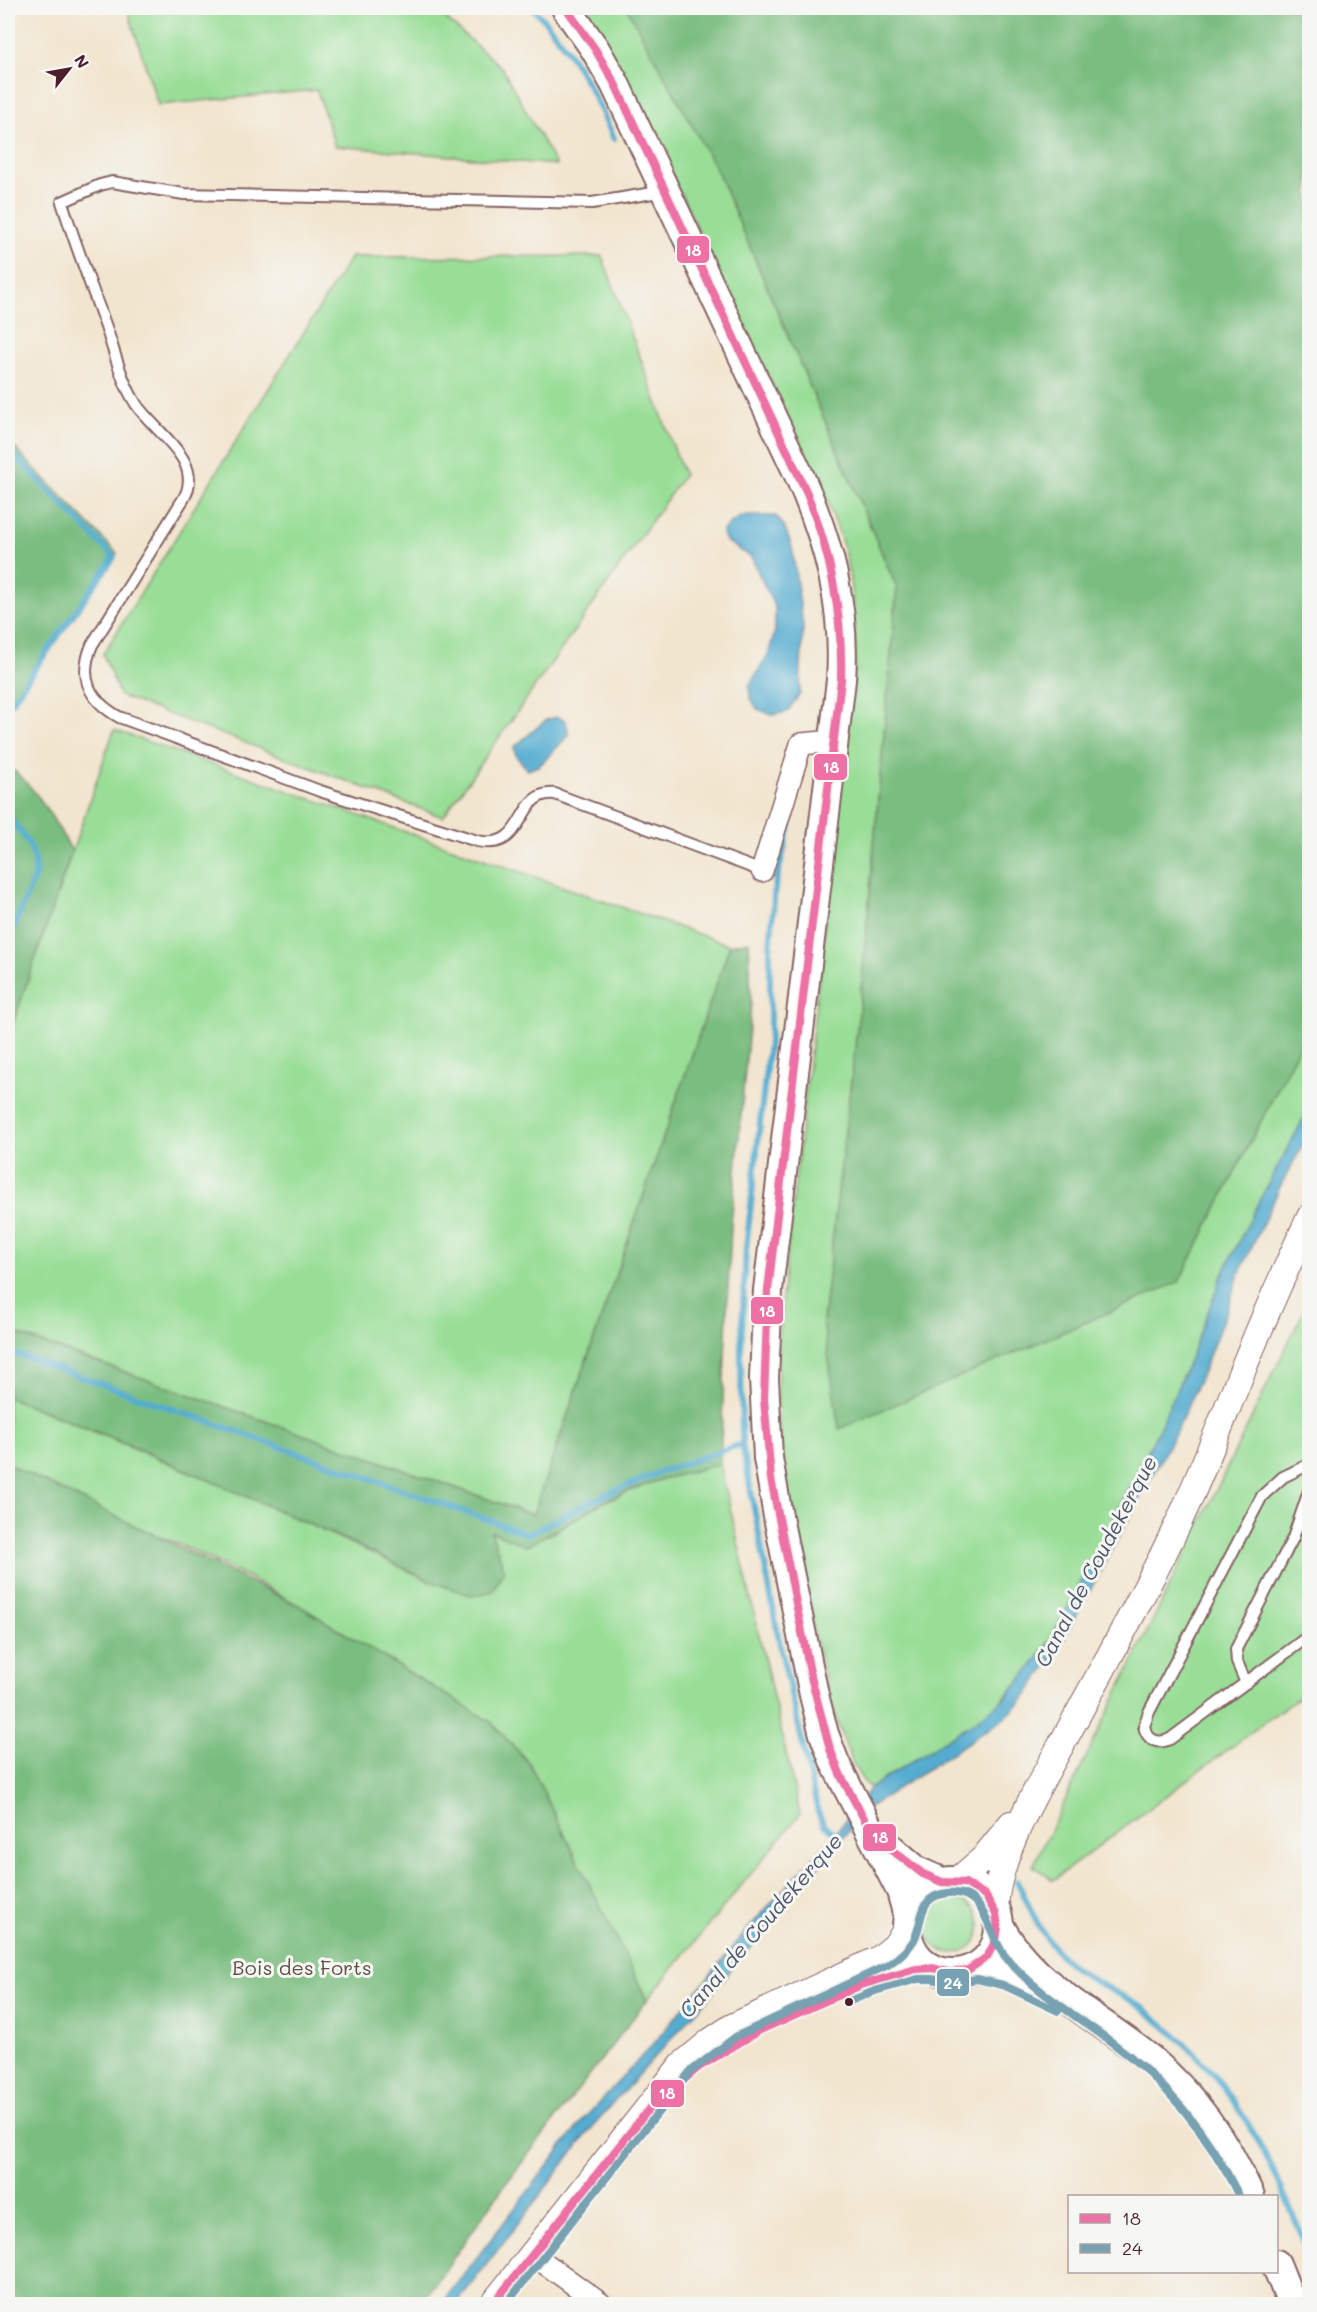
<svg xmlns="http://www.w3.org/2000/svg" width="1317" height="2312" font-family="Mali,sans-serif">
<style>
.green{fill:#99de97;stroke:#727e61;stroke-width:1.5}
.forest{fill:#7abd80;stroke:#626e56;stroke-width:1.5}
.water{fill:#53acd0;stroke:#4e667e;stroke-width:1.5}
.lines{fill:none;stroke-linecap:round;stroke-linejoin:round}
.stream{stroke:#53acd0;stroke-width:6}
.service-casing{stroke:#856464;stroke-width:14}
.minor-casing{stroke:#856464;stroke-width:24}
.tertiary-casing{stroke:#856464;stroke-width:28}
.secondary-casing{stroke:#856464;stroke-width:32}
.service{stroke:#fff;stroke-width:10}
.minor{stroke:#fff;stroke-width:21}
.tertiary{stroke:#fff;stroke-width:26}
.secondary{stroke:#fff;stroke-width:28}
.bus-1-casing{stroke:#f6f6f2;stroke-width:12}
.bus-2-casing{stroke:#f6f6f2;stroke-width:12}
.bus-1{stroke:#ed71a4;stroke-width:8}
.bus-2{stroke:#78a1b1;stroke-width:8}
.bus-dot{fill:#4a1f2b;stroke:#f6f6f2;stroke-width:2}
.labels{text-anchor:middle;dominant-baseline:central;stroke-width:6;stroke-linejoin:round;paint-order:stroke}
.park-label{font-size:20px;fill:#5e4f46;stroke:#f6f6f2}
.water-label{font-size:21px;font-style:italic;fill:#4e576d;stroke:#f6f6f2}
.line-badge{stroke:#f6f6f2;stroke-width:2}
.badge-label{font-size:16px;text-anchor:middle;font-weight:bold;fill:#fff}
</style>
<rect width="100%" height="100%" fill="#f6f6f2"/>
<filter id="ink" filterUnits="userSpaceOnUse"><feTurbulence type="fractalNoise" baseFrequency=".0167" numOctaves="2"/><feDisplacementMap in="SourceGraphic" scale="12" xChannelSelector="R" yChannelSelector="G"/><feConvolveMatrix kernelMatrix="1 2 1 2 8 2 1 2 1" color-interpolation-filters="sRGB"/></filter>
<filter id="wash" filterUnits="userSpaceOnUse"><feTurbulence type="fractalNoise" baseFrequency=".008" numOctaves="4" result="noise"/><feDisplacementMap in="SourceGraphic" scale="24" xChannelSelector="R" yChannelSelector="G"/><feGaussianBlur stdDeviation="1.35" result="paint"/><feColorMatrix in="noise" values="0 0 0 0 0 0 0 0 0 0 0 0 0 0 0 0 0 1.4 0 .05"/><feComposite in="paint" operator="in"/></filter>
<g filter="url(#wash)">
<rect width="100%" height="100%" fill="#f2e5cf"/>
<!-- green -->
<path class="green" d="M 127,8 L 434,8 L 502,68 L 556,165 L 335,146 L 317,90 L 158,105 Z
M 584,8 L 627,8 L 630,11 L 717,171 L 897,588 L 859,1013 L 823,1321 L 1179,1282 L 1309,1027 L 1309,1109 L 1258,1203 L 1221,1278 L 1190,1359 L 1160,1427 L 1053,1636 L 1027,1673 L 998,1704 L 973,1723 L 870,1788 C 833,1760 790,1523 783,1469 C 780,1445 778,1420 778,1396 C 776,1346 782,1296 788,1246 L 856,654 C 855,617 852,581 843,546 C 838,527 829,507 822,488 L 625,77 L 601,33 Z
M 602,256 L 684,475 L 443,817 L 120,696 L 103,654 L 351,257 Z
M 114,730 L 730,945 L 533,1515 L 8,1331 L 8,1038 Z
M 1309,1300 L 1309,1689 L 1053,1880 L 1033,1866 Z
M 8,1397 C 151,1454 292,1514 430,1581 L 490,1531 L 549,1535 L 601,1503 L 654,1481 L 720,1464 L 800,1814 L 647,2000 L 529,1763 L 300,1606 L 246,1576 L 192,1550 L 87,1506 L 8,1464 Z
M926 1926a27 27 0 1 1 54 0a27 27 0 1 1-54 0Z"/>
<!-- forest -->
<path class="forest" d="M 627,8 L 1309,8 L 1309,1027 L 1179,1282 L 839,1429 L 823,1321 L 859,1013 L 897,588 L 717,171 Z
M 8,441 L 117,553 L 8,707 Z
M 8,766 C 37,787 54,821 72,851 L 8,1038 Z
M 749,941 L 751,1004 L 731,1226 L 720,1464 C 679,1475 637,1484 600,1504 C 575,1518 552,1533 526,1546 L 491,1531 L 504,1569 L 493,1591 L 472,1596 L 430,1581 L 346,1540 L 127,1444 L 8,1397 L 8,1331 L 533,1515 L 730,945 Z
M 8,1464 L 300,1606 L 491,1722 L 529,1763 L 647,2000 L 504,2186 L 421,2304 L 8,2304 Z"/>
<!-- water -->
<path class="water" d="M 742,516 L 776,516 L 784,526 L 792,547 L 803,626 L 800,694 L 787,712 L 772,715 L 757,709 L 750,696 L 749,686 L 768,655 L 775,631 L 775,608 L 751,557 L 726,541 L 722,532 L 730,523 Z
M 557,717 L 566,721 L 569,735 L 540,765 L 528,770 L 516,756 L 514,747 L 546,720 Z
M 1309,1109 L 1309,1134 L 1281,1185 L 1239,1274 L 1229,1304 L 1204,1369 L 1179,1426 L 1056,1653 L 1024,1699 L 1005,1718 L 868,1808 L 701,2006 L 598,2120 L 456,2304 L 441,2304 L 583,2120 L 653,2044 L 754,1922 L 833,1836 L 870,1788 L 973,1723 L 998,1704 L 1009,1694 L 1045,1650 L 1101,1544 L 1160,1427 L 1190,1359 L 1221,1278 L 1258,1203 Z"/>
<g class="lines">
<!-- stream -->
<path class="stream" d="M 533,8 C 569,46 594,91 614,139
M 8,448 L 114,557 L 8,707
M 8,817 C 24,835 37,849 35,875 L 8,942
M 791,819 L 775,886 L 770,949 L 770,1033 L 746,1249 L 741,1351 L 742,1444 L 780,1645 L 818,1812 L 824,1825 L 837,1835
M 8,1351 L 528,1534 L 605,1495 L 663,1471 L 742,1444
M 1017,1881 C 1030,1907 1040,1934 1061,1956 C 1079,1975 1107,1987 1130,2000 C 1145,2008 1160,2022 1173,2033 C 1242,2093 1278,2174 1310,2257"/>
</g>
</g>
<g filter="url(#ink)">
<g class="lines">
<defs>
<path id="service" d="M 665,191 L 592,203 L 184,194 L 112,182 L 100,185 L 62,202 C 75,244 91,285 106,327 C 115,353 121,381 136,404 C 154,432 205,460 184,498 L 92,645 C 78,678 89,700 119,717 L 320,791 L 477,841 C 529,852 514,790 555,794 L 762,871
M 1310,1464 L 1283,1477 L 1262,1496 L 1149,1712 L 1144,1726 C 1147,1740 1157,1745 1170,1739 L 1310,1635
M 1246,1683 L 1237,1662 L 1236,1649 L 1293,1538 L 1310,1488"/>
<path id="minor" d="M 762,871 L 801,744 L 834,741
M 532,2254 L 601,2304"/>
<path id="tertiary" d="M 956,1882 L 983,1859 L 1011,1824
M 995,1910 C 996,1854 1044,1777 1071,1727 C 1106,1662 1143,1597 1175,1530 C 1198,1482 1217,1433 1237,1384 C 1259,1328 1284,1272 1310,1217
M 847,1990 L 901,1973 L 933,1968
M 493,2304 L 682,2065 L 711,2041 L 732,2027 L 879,1959 L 895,1946 L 907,1929"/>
<path id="secondary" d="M 566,8 L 595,49 L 615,84 L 799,475 C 829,542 846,607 841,680 L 768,1290 L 764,1378 L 768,1458 L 779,1522 L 814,1695 L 824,1734 L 835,1763 L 901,1891 L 908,1916
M 880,1839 L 917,1871 L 942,1882
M907 1927a46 46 0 1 1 92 0a46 46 0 1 1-92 0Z
M 998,1923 C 1029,1984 1100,2018 1151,2060 C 1195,2097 1227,2144 1250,2196
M 971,1969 C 998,1968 1022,1980 1045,1993
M 1276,2264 L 1292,2304"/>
</defs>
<!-- service casing -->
<use href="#service" class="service-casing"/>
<!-- minor casing -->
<use href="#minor" class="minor-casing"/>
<!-- tertiary casing -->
<use href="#tertiary" class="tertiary-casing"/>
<!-- secondary casing -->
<use href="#secondary" class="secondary-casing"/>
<!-- service -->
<use href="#service" class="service"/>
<!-- minor -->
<use href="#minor" class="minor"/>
<!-- tertiary -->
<use href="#tertiary" class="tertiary"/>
<!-- secondary -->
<use href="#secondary" class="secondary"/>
<defs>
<path id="bus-1" d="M 493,2304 L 648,2110 L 699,2067 L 760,2030 L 861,1985 L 916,1969 L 933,1968 L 952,1973 L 968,1970 L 987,1957 L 996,1940 L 998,1927 L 996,1914 L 985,1895 L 965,1883 L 942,1882 L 923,1874 L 892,1850 L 868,1826 L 841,1776 L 830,1749 L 811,1677 L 771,1479 L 764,1399 L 768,1290 L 841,680 C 843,613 831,553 806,491 L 615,84 L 595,49 L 566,8"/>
<path id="bus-2" d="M 845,2003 L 875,1991 L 918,1979 L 932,1979 L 952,1983 L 977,1979 L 1003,1985 L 1058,2011
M 506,2304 L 690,2072 L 737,2036 L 888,1965 C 898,1958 908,1950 914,1940 C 924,1920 917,1896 948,1893 C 986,1889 987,1932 1004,1955 C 1032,1990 1074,2014 1110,2041 C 1167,2082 1208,2133 1239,2196"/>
</defs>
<!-- bus-1 casing -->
<use href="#bus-1" class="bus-1-casing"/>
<!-- bus-2 casing -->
<use href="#bus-2" class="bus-2-casing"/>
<!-- bus-1 -->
<use href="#bus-1" class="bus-1"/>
<!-- bus-2 -->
<use href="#bus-2" class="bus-2"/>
</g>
</g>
<!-- markers -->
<circle class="bus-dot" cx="849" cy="2002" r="5"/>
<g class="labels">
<!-- park labels -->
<g class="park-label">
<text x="302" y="1967">Bois des Forts</text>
</g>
<!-- water labels -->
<g class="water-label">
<text transform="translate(1095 1561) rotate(-62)">Canal de Coudekerque</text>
<text transform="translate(760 1925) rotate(-49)">Canal de Coudekerque</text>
</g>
</g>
<g class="line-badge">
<rect x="676" y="235" width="34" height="29" rx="6" fill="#ed71a4"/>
<rect x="813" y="753" width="35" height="28" rx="6" fill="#ed71a4"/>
<rect x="750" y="1296" width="34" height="29" rx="6" fill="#ed71a4"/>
<rect x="862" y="1823" width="35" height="29" rx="6" fill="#ed71a4"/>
<rect x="936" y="1968" width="34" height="29" rx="6" fill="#78a1b1"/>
<rect x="650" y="2079" width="35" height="29" rx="6" fill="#ed71a4"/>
</g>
<g class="badge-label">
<text x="693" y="256">18</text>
<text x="831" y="773">18</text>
<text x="767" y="1317">18</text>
<text x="880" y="1843">18</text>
<text x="953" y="1989">24</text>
<text x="667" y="2099">18</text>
</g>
<!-- margin -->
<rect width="1317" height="2312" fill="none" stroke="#f6f6f2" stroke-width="30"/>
<!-- legend -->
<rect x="1068" y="2195" width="210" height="78" fill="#f6f6f2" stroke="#b1a0a2" stroke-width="1.5"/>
<rect x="1080" y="2214" width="30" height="9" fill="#ed71a4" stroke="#b1a0a2" stroke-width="1.5"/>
<text x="1122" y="2225" font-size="18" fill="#4a1f2b">18</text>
<rect x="1080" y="2244" width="30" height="9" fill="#78a1b1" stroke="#b1a0a2" stroke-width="1.5"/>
<text x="1122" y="2255" font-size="18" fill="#4a1f2b">24</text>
<!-- north arrow -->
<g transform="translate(69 69) rotate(59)" stroke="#f6f6f2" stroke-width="4.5" paint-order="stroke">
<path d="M0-4.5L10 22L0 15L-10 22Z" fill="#4a1f2b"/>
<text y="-9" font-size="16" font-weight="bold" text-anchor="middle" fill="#4a1f2b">N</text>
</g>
</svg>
